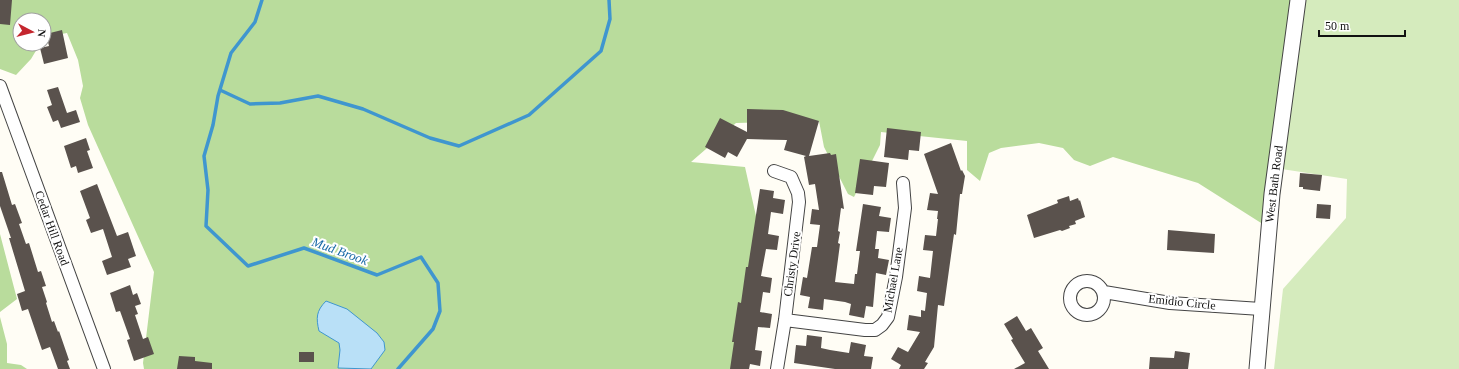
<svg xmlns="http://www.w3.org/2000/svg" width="1459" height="369" font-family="'Times New Roman',serif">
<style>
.green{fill:#d5ebbd}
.forest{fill:#b9dc9c}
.water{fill:#b9e0f7;stroke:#3f96cf}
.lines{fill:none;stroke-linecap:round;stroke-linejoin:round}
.stream{stroke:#3f96cf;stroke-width:3.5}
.building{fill:#5a524d}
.minor-casing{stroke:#444;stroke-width:14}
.tertiary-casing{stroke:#444;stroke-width:17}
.minor{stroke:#fff;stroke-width:12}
.tertiary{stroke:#fff;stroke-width:15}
.labels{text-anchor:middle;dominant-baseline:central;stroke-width:4;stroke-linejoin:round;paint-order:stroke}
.street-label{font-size:12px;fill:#111;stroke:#fff}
.water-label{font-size:13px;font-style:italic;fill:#1768a6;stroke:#fff}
</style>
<rect width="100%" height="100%" fill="#fffdf5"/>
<!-- green -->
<path class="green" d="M 1297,0 L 1459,0 L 1459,369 L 1274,369 L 1283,289 L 1346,218 L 1347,179 L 1275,168 Z"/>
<!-- forest -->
<path class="forest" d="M 0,0 L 1298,0 L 1269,228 L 1198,183 L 1113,157 L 1090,166 L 1074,160 L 1063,148 L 1039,143 L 1001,148 L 989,153 L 980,181 L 967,170 L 967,141 L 881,132 L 880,145 L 854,197 L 848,194 L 824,147 L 819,121 L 736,123 L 691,162 L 745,167 L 760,234 L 738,369 L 144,369 L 143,363 L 154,272 L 88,125 L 80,98 L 83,86 L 78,60 L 67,33 L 44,37 L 44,20 L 20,20 L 20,44 L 40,44 L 31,59 L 16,75 L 0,69 Z
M 0,234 L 17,299 L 0,312 Z
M 0,317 L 7,344 L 7,363 L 21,365 L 27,369 L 0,369 Z"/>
<!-- water -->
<path class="water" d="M 326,301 L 347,309 L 377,333 L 384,342 L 385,350 L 371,369 L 338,368 L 340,350 L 339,343 L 319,331 C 316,318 316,311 326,301 Z"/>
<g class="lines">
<!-- stream -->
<path class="stream" d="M 262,0 L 255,22 L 231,53 L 218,96 L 213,125 L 204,156 L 208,190 L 206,226 L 248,266 L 304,248 L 377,275 L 421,257 L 438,283 L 440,311 L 433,329 L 398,369
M 220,90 L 250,104 L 280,103 L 318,96 L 363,109 L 430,138 L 459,146 L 529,115 L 601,51 L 610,19 L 609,0"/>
</g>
<!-- building -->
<path class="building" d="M 0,0 L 12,0 L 10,25 L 0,24 Z
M 62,30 L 68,58 L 44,64 L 40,48 L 49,46 L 46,34 Z
M 58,87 L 67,113 L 76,110 L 80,122 L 61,128 L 58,120 L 53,122 L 47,107 L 52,105 L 47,90 Z
M 747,109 L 783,110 L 819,121 L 809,156 L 830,153 L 831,155 L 836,154 L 844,209 L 841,208 L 838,231 L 840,232 L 838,243 L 840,244 L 835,282 L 854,284 L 855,274 L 857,274 L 860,251 L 856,251 L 863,204 L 881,207 L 879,216 L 891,218 L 889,232 L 877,231 L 875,249 L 879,249 L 878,258 L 889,260 L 886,275 L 876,273 L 873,307 L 866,306 L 864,318 L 849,315 L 851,304 L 845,302 L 824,299 L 823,310 L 808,308 L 810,297 L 800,295 L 803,277 L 807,278 L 812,247 L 817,247 L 820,225 L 810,224 L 812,209 L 819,210 L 815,184 L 809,185 L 804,157 L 806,156 L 784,150 L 787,140 L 747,139 L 737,157 L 728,152 L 725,158 L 705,147 L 720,118 L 747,132 Z
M 887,128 L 921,132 L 919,151 L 909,150 L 908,160 L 884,157 Z
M 86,138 L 90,150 L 87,151 L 93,168 L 78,173 L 76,166 L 71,168 L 64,146 Z
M 951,143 L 961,171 L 962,170 L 965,176 L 962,194 L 960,194 L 956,235 L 954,234 L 944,306 L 938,305 L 934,347 L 925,362 L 928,363 L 924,369 L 899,369 L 901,365 L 891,359 L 898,347 L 908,352 L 920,332 L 907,330 L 909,315 L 921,317 L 921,310 L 925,311 L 927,293 L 917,291 L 919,276 L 930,278 L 933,251 L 923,250 L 925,235 L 936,236 L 938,219 L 937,219 L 938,211 L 927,210 L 930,193 L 938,194 L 924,154 Z
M 860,159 L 889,163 L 886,187 L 874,186 L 873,195 L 855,193 Z
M 0,172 L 2,172 L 12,205 L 15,204 L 22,223 L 19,224 L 26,244 L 29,243 L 38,272 L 41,271 L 46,286 L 42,287 L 47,302 L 46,303 L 52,322 L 54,321 L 58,332 L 59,331 L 69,360 L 67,361 L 70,369 L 58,369 L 50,347 L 42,350 L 28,309 L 22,311 L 17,294 L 25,291 L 9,238 L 11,238 L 0,206 Z
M 1300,173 L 1322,175 L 1320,191 L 1303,189 L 1303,187 L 1299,187 Z
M 97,184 L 117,236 L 128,232 L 136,256 L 128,259 L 131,267 L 107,275 L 102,261 L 112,257 L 103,229 L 91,233 L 86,220 L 90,218 L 80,191 Z
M 760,189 L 774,191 L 773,198 L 785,200 L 783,214 L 771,212 L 768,234 L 779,236 L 777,250 L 766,249 L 761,276 L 772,278 L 770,293 L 763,292 L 760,312 L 772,314 L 770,328 L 758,327 L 755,350 L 762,351 L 760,366 L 750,364 L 749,369 L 730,369 L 734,342 L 732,342 L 738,302 L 741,303 L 746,267 L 748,267 Z
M 1069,196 L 1070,201 L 1078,198 L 1079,201 L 1080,200 L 1085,217 L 1075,221 L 1076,224 L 1069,226 L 1070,228 L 1062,231 L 1060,230 L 1034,238 L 1027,215 L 1058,203 L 1057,200 Z
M 1317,204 L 1331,205 L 1330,219 L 1316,218 Z
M 1168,230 L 1215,234 L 1214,253 L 1167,250 Z
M 130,285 L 133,295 L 137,293 L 141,304 L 135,306 L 138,314 L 135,315 L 143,339 L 148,337 L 154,354 L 134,361 L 127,340 L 130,339 L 120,311 L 116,312 L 110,293 Z
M 1017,316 L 1026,331 L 1031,328 L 1043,348 L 1038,351 L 1049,369 L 1014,369 L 1025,363 L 1011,340 L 1013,339 L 1004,324 Z
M 807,335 L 822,337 L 821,348 L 830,350 L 849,353 L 851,342 L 866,345 L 864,356 L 873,357 L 871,369 L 835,369 L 794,363 L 796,345 L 806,346 Z
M 1175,351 L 1190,353 L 1188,369 L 1149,369 L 1150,357 L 1174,358 Z
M 299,352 L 314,352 L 314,362 L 299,362 Z
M 179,356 L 195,357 L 195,361 L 212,363 L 212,369 L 177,369 Z"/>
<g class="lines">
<defs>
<path id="minor" d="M 0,86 L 104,369
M 774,171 L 791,177 L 798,193 L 799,202 L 785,320 L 777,369
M1070 298a17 17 0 1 1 34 0a17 17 0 1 1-34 0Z
M 1104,292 L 1170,303 L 1261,309
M 785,320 L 865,330 L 875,330 L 882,325 L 888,317 L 896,277 L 905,208 L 903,183"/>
<path id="tertiary" d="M 1257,369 L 1272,194 L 1298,0"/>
</defs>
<!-- minor casing -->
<use href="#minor" class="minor-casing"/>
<!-- tertiary casing -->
<use href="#tertiary" class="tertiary-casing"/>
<!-- minor -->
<use href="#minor" class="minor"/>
<!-- tertiary -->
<use href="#tertiary" class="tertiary"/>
</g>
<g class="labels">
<!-- street labels -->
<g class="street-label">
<text transform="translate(1274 184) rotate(-83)">West Bath Road</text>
<text transform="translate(52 228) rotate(70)">Cedar Hill Road</text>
<text transform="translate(792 264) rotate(-82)">Christy Drive</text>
<text transform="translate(893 280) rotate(-80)">Michael Lane</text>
<text transform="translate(1182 302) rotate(6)">Emidio Circle</text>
</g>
<!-- water labels -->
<g class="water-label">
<text transform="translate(340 251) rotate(20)">Mud Brook</text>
</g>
</g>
<!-- north arrow -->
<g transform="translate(32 32) rotate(97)"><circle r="19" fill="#ffffff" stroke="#a0a0a0"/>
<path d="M0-3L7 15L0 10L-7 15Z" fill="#c4262e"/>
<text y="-6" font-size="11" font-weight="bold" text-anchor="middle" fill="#111111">N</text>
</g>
<!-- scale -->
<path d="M1319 30v6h86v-6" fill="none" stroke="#111111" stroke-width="2"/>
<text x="1325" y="30" font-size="12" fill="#111111" stroke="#ffffff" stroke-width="3" paint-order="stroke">50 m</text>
</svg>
